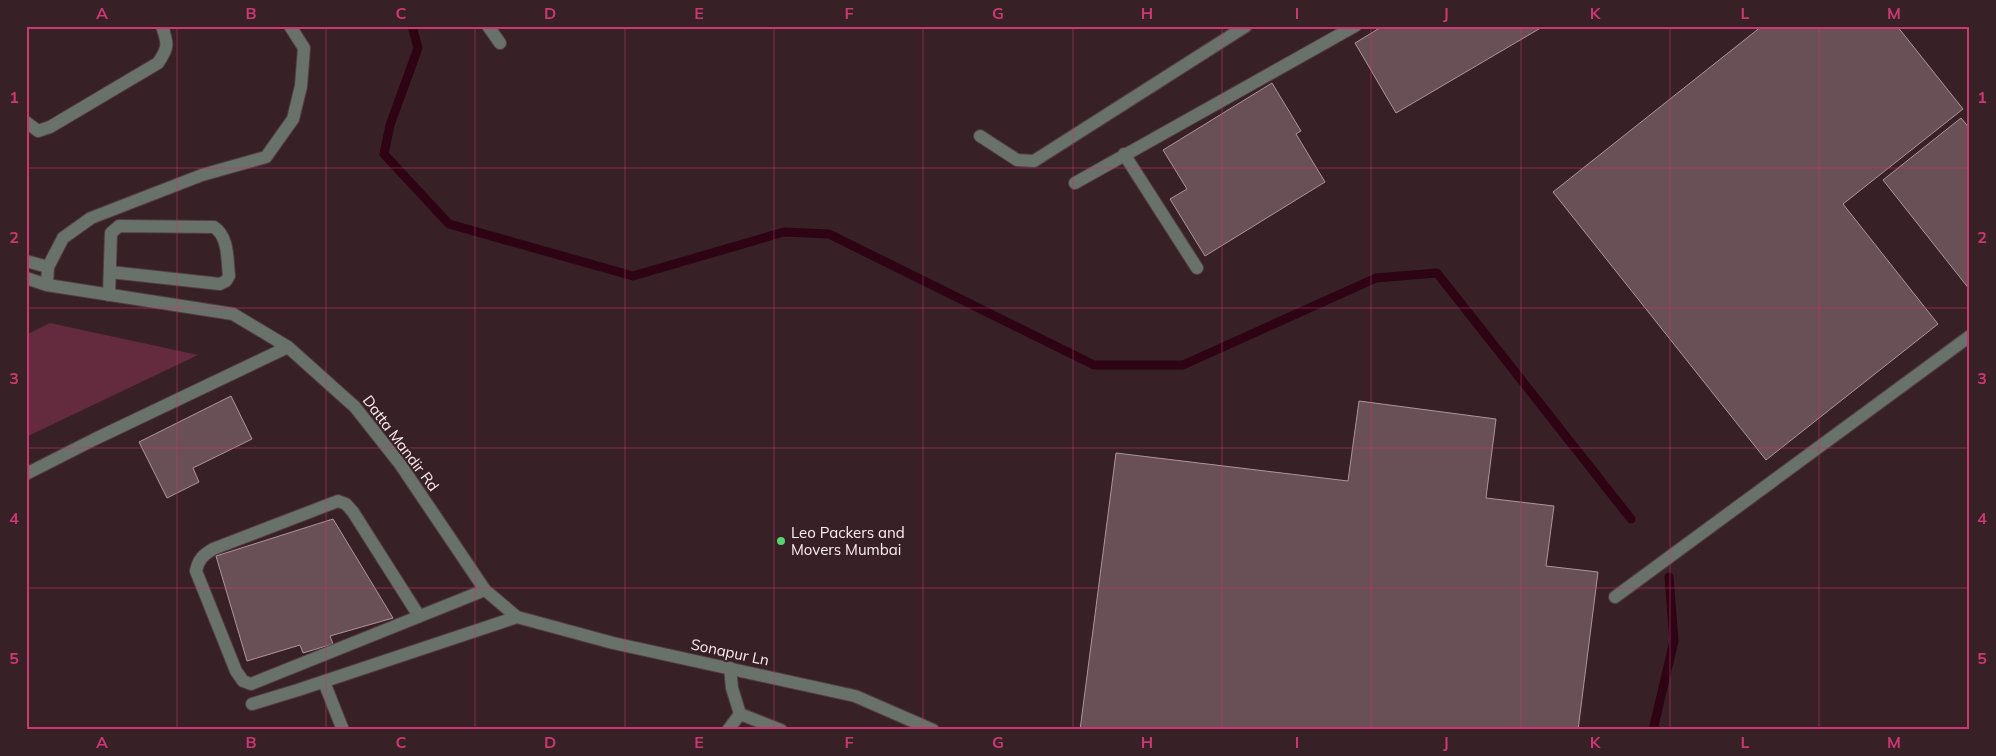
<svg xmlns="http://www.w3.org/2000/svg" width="1996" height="756" font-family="Mulish,sans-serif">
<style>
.green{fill:#642a3e}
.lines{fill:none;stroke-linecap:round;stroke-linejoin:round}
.stream{stroke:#2e0314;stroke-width:9}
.building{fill:#694f56;stroke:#b0949b}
.lane-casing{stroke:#533d43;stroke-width:14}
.street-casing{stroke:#533d43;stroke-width:14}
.lane{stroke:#69726a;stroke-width:12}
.street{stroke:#69726a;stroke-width:12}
.grid{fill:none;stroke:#cb3871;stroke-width:1;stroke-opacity:0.55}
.poi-dot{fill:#58d570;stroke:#372127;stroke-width:2}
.labels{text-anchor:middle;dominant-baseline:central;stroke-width:4;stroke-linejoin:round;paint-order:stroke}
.street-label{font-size:15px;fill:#fcecf0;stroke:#372127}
.poi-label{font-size:15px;fill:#fcecf0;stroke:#372127;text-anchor:start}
.neatline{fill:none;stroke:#cb3871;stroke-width:2}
.grid-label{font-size:16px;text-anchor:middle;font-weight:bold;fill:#cb3871}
</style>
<rect width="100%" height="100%" fill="#372127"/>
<!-- green -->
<path class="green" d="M 50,323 L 198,355 L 26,437 L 26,335 Z"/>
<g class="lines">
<!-- stream -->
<path class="stream" d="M 412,26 L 418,48 L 390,125 L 384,154 L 449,224 L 633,276 L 784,232 L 829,234 L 1094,365 L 1183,365 L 1376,278 L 1437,273 L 1631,519
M 1653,730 L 1674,641 L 1669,577"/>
</g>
<!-- building -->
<path class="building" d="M 1383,26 L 1544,26 L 1396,113 L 1355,43 Z
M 1762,26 L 1897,26 L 1963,109 L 1843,204 L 1938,324 L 1766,460 L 1553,192 Z
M 1272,83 L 1301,131 L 1296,134 L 1325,182 L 1205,256 L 1170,199 L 1187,189 L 1163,150 Z
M 1961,118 L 1970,129 L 1970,290 L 1883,180 Z
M 231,396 L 252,439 L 193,468 L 199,482 L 167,498 L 139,442 Z
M 1359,401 L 1496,419 L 1486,498 L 1554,506 L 1546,566 L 1598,572 L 1578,730 L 1080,730 L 1116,453 L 1348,481 Z
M 333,519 L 393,618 L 330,636 L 333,644 L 303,653 L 300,645 L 247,661 L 216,556 Z"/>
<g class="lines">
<defs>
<path id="lane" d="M 488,26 L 500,43
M 980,136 L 1017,160 L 1034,161 L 1246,26
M 1124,154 L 1197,268
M 1075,183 L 1355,26
M 109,295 L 111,233 L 119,226 L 214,227 C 229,237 227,259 229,276 L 226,281 L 220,284 L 110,272
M 1615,597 L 1970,336
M 419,616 L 353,512 L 346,504 L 338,501 L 213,549 C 203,555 198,560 196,571 L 236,671 L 243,681 L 251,684 L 485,590
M 730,668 L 732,688 L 740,714
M 324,682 L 343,730
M 728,730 L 740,714 L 781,730"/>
<path id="street" d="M 26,122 L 38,131 L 50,127 L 158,63 C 169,47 168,44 162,26
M 26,261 L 48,267
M 26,278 L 47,285 L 233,314 L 288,347 L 355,407 L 400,464 L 485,590 L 517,617 L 613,643 L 855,696 L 933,730
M 47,285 L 48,267 L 63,238 L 91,218 L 202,175 L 266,157 L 293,119 L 301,86 L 304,48 L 290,26
M 26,474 L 95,439 L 288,347
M 252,704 L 298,690 L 517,617"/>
</defs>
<!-- lane casing -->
<use href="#lane" class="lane-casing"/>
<!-- street casing -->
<use href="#street" class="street-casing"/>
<!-- lane -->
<use href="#lane" class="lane"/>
<!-- street -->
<use href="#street" class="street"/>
</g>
<!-- grid -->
<path class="grid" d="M 177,26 L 177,730M 326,26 L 326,730M 475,26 L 475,730M 625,26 L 625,730M 774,26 L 774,730M 923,26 L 923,730M 1073,26 L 1073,730M 1222,26 L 1222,730M 1371,26 L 1371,730M 1521,26 L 1521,730M 1670,26 L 1670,730M 1819,26 L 1819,730M 26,168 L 1970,168M 26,308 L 1970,308M 26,448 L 1970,448M 26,588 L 1970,588"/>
<!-- markers -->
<circle class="poi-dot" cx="781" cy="541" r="5"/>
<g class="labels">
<!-- street labels -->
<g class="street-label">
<text transform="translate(401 443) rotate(53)">Datta Mandir Rd</text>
<text transform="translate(730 652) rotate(12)">Sonapur Ln</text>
</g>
<!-- poi labels -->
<g class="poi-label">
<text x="791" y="532">Leo Packers and<tspan x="791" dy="17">Movers Mumbai</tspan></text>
</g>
</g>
<!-- border -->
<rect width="1996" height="756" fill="none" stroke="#372127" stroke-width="55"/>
<rect x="28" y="28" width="1940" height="700" class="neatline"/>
<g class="grid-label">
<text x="102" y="19">A</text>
<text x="251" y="19">B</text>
<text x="401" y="19">C</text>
<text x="550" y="19">D</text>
<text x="699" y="19">E</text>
<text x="849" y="19">F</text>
<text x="998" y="19">G</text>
<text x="1147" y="19">H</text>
<text x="1297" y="19">I</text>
<text x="1446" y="19">J</text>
<text x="1595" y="19">K</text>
<text x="1745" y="19">L</text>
<text x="1894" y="19">M</text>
<text x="14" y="103">1</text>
<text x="1982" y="103">1</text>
<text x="14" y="243">2</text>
<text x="1982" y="243">2</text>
<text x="14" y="384">3</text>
<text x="1982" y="384">3</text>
<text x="14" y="524">4</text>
<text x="1982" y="524">4</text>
<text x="14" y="664">5</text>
<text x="1982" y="664">5</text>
<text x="102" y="748">A</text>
<text x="251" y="748">B</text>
<text x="401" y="748">C</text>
<text x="550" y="748">D</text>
<text x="699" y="748">E</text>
<text x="849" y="748">F</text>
<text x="998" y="748">G</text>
<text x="1147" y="748">H</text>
<text x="1297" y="748">I</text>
<text x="1446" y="748">J</text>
<text x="1595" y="748">K</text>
<text x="1745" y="748">L</text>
<text x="1894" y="748">M</text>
</g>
</svg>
